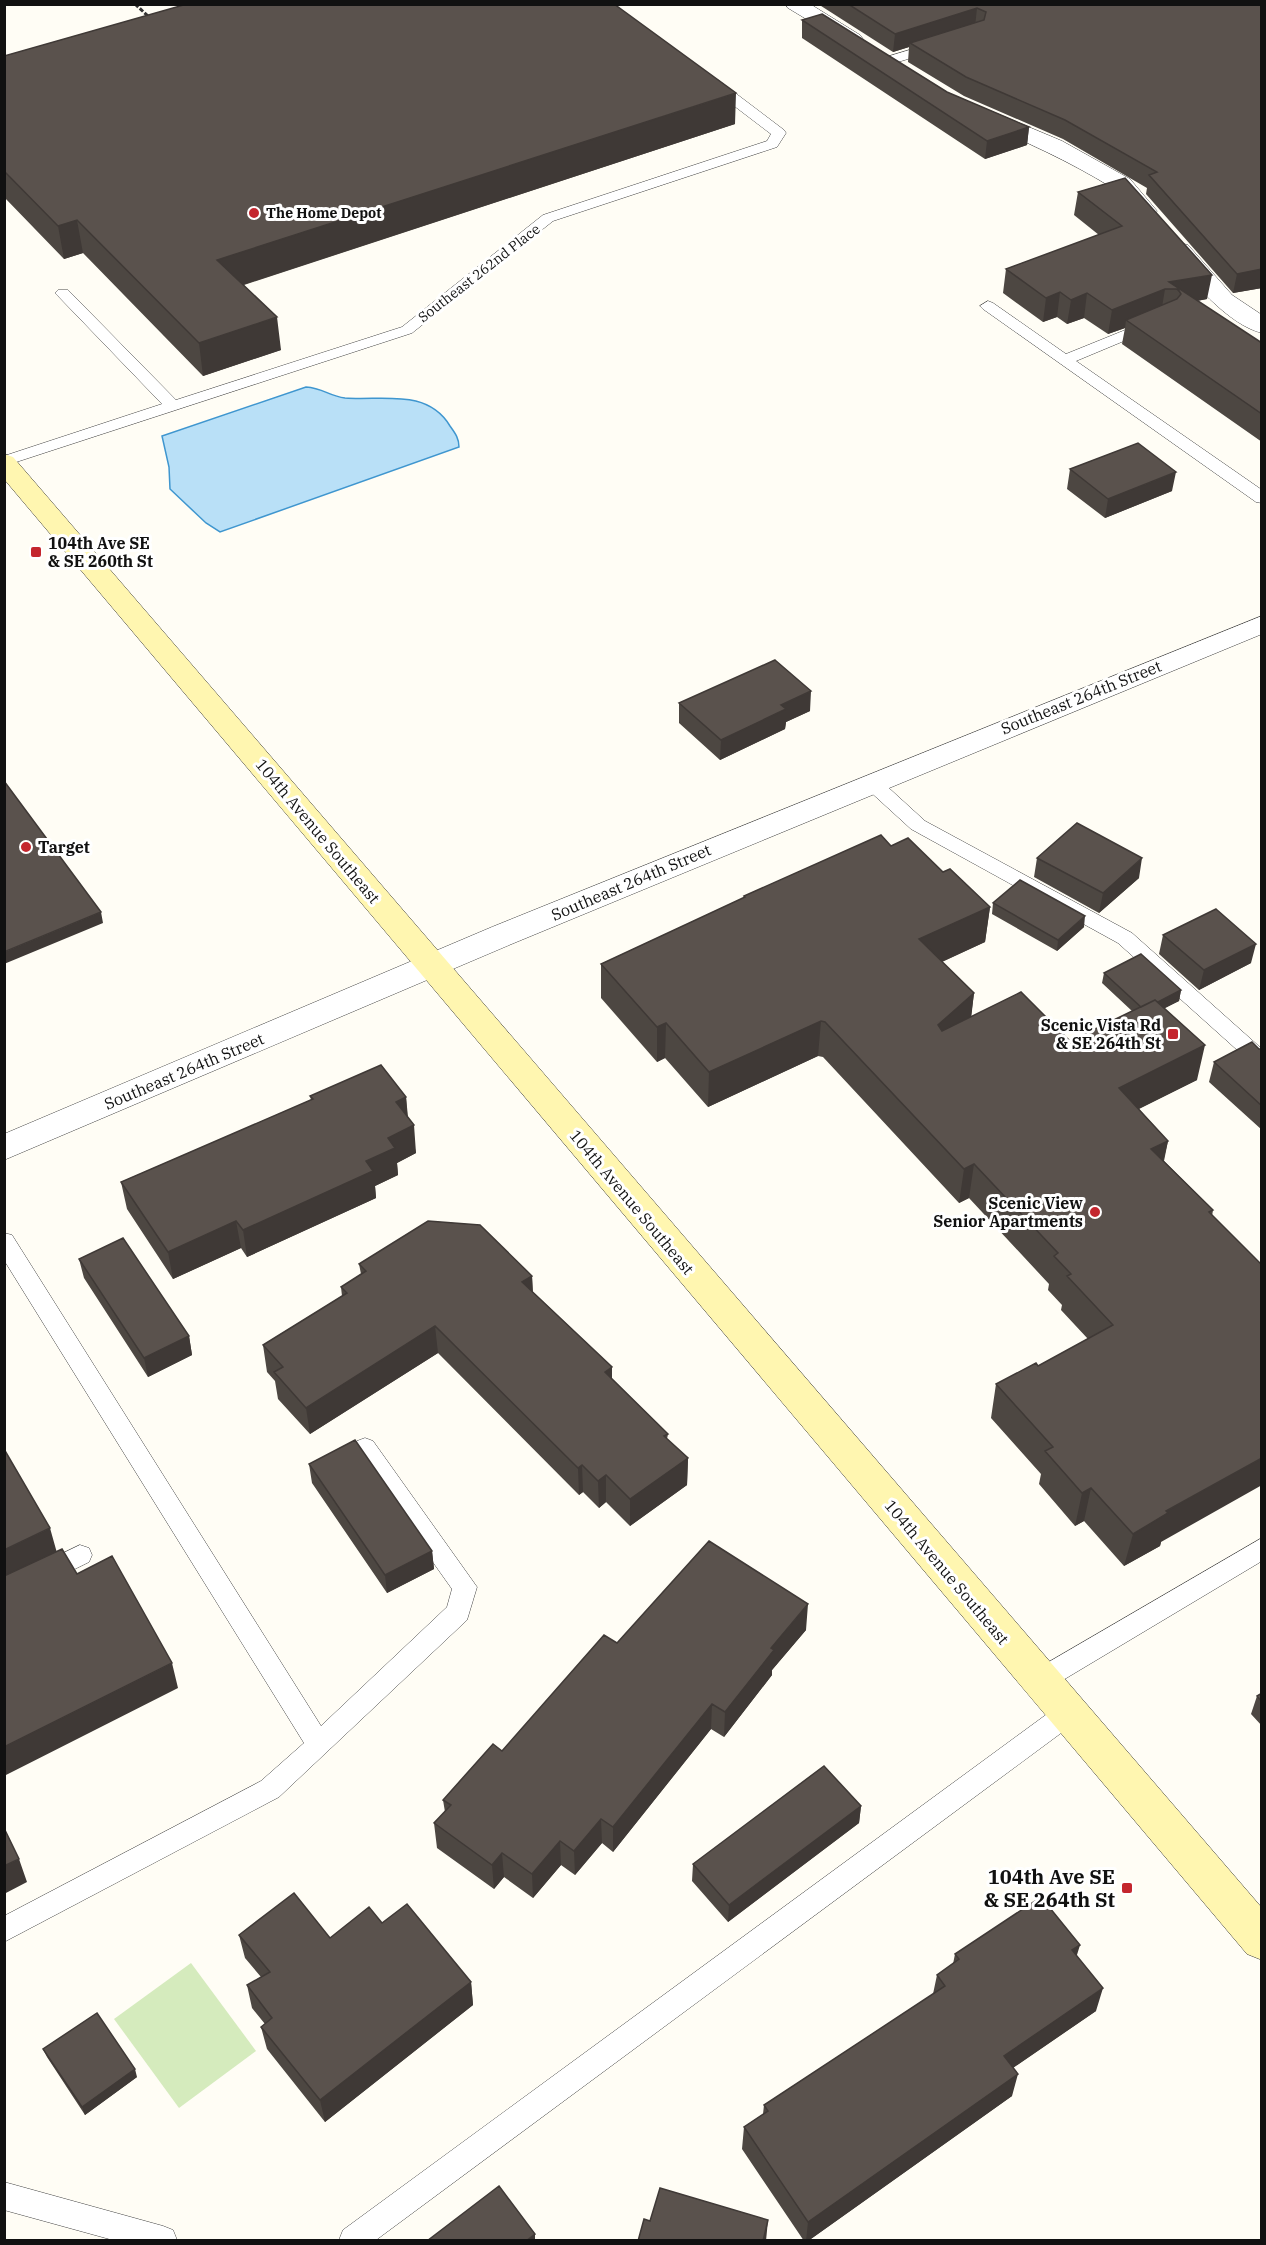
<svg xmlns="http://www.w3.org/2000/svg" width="1266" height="2245" font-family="'IBM Plex Serif',serif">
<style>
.green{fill:#d5ebbd}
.water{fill:#b9e0f7;stroke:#3f96cf;stroke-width:1.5}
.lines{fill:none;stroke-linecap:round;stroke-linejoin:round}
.lane-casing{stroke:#444;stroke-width:1}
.street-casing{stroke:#444;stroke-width:1}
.secondary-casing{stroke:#333;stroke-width:1}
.path{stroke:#333;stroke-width:3;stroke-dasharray:4.5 2;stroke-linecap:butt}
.lane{fill:#fff;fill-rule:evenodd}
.street{fill:#fff;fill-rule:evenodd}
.secondary{fill:#fff6b0;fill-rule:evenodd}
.wall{fill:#4d4742}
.shaded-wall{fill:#3f3936}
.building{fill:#5a524d;stroke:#3f3936;stroke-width:1.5}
.poi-dot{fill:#c4262e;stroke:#fff;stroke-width:2}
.labels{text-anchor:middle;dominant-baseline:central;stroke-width:6;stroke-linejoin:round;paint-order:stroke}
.far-poi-label{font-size:14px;font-weight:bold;fill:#111;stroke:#fff;text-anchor:start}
.far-street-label{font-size:14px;fill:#111;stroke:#fff}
.poi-label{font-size:16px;font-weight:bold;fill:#111;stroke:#fff;text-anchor:start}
.street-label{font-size:16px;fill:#111;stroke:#fff}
.near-poi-label{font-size:20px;font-weight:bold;fill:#111;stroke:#fff;text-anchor:end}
</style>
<rect width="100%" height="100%" fill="#fffdf5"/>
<!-- green -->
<path class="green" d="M 191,1963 L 256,2051 L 179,2108 L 114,2019 Z"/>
<!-- water -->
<path class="water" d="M 306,387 C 323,388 329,396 345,398 C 382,401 427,388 450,426 C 455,433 459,438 459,447 L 220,532 L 206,523 L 170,489 L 169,467 L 162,436 Z"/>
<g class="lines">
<defs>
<path id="lane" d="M 936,42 L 941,43 L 943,46 L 941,49 L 888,65 L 881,61 L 883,58 Z
M 713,79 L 718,80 L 784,130 L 786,133 L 777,147 L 553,221 L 412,333 L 4,466 L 4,456 L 162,404 L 58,296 L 55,293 L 58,290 L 68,290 L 176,400 L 402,327 L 543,215 L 767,141 L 771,134 L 708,86 L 706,83 L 708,80 Z
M 988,301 L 993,303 L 1066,354 L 1145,322 L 1155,322 L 1158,325 L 1155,328 L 1076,361 L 1262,490 L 1262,503 L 1256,502 L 983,309 L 980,306 Z
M 872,777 L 879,779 L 925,821 L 1132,933 L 1262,1049 L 1262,1068 L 1255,1066 L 1118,943 L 911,829 L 865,787 L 863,783 L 865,779 Z
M 4,1233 L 12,1235 L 321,1726 L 447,1607 L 452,1589 L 357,1455 L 353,1448 L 357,1441 L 365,1438 L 373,1441 L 477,1587 L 467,1620 L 279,1797 L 4,1942 L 4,1916 L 261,1781 L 304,1743 L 4,1260 Z
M 1262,1538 L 1262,1561 L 1048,1689 L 1039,1692 L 1030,1689 L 1027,1681 L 1030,1673 Z
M 80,1545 L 89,1548 L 92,1555 L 89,1562 L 4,1604 L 4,1582 Z
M 1067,1703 L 1076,1706 L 1080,1714 L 1076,1722 L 376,2240 L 339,2240 L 343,2230 L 1058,1706 Z
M 4,2182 L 163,2226 L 173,2230 L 177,2240 L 113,2240 L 4,2210 Z"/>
<path id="street" d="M 785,4 L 810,4 L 860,35 L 863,39 L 860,43 L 853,45 L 846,43 L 788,8 Z
M 986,109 L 1062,141 L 1130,179 L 1157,211 L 1154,216 C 1132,221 1127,198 1111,187 C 1069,161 1024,141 978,121 L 975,116 L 978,111 Z
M 1180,243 L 1188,245 L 1232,295 L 1262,315 L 1262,333 C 1228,325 1188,278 1168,250 L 1172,245 Z
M 1262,616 L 1262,634 L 514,943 L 4,1160 L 4,1134 L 492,927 Z"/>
<path id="secondary" d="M 4,454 L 13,457 L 1262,1908 L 1262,1960 L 1247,1954 L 4,479 Z"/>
</defs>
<!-- lane casing -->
<use href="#lane" class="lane-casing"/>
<!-- street casing -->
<use href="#street" class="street-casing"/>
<!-- secondary casing -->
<use href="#secondary" class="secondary-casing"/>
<!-- path -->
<path class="path" d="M 135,4 L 150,18"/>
<!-- lane -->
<use href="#lane" class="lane"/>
<!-- street -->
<use href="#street" class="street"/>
<!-- secondary -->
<use href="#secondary" class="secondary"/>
</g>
<!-- wall -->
<path class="wall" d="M 818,4 L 1262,4 L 1262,288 L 1233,293 L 1146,194 L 1147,188 L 1063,139 L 964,96 L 908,62 L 909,47 L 893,52 Z
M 802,20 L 947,92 L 1029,127 L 1027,145 L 985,159 L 802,38 Z
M 4,56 L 735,124 L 244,285 L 281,350 L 203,376 L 83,253 L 64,259 L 4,197 Z
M 1125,178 L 1207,299 L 1197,301 L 1262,343 L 1262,442 L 1122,344 L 1125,328 L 1108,334 L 1084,318 L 1067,324 L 1057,317 L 1043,322 L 1003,293 L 1006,269 L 1099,235 L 1074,215 L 1078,192 Z
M 1070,469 L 1172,491 L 1105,518 L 1067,489 Z
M 679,703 L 810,711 L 786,722 L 785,729 L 720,760 L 679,723 Z
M 891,846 L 943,872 L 990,907 L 985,942 L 942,962 L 974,993 L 971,1016 L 1070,1041 L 1132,1011 L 1102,983 L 1104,973 L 1181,990 L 1179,1001 L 1164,1008 L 1197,1080 L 1139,1109 L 1168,1141 L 1164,1161 L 1213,1210 L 1161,1542 L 1160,1546 L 1124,1566 L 1084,1521 L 1075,1526 L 1039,1484 L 1041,1474 L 991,1418 L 996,1384 L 1038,1366 L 1088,1339 L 1061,1310 L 1062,1305 L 1048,1290 L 1049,1284 L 969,1198 L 959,1203 L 823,1057 L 818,1056 L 708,1107 L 665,1058 L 657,1062 L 601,998 L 601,964 L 743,898 L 744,896 Z
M 1037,858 L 1139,878 L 1099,913 L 1034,877 Z
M 993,903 L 1084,927 L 1057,951 L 992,914 Z
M 1163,935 L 1251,963 L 1199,990 L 1159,954 Z
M 1259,1049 L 1262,1049 L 1262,1130 L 1209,1082 L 1214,1062 Z
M 310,1096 L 406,1097 L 408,1117 L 416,1153 L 397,1163 L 398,1175 L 375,1186 L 376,1198 L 247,1257 L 241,1248 L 173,1279 L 127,1209 L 121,1182 L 311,1100 Z
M 79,1259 L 189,1336 L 192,1355 L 148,1377 L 84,1278 Z
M 359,1264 L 532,1276 L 533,1292 L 612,1367 L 612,1379 L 668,1434 L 667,1439 L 688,1458 L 687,1485 L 630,1526 L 606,1502 L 599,1508 L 583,1492 L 579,1495 L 438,1353 L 310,1434 L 278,1399 L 275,1381 L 267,1372 L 263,1345 L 342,1296 L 341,1287 L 361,1274 Z
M 309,1464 L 432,1551 L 434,1569 L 387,1593 L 312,1483 Z
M 806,1630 L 772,1670 L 772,1675 L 724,1737 L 711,1729 L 613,1852 L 602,1843 L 575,1875 L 561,1865 L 533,1898 L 504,1877 L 494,1889 L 437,1848 L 434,1823 L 445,1812 L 443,1800 L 502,1751 L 617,1643 Z
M 1262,1693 L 1262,1726 L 1251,1714 L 1257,1696 Z
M 861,1806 L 859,1823 L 728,1922 L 692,1881 L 693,1864 Z
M 382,1923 L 471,1982 L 473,2005 L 325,2122 L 267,2049 L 261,2027 L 265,2024 L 252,2008 L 247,1985 L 261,1977 L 245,1958 L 239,1935 L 330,1938 Z
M 955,1954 L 1077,1956 L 1096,2011 L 1013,2068 L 1012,2096 L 808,2241 L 804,2241 L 742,2149 L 744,2127 L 763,2114 L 764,2105 L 933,1994 L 937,1975 L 953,1964 Z
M 43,2049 L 137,2077 L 85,2115 L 47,2057 Z"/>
<!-- shaded-wall -->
<path class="shaded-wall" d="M 977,8 L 975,27 L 910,43 L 909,47 L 893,52 L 895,34 Z
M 736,93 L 735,124 L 221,292 L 217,260 Z
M 1029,127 L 1027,145 L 985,159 L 987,141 Z
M 77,220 L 83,253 L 64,259 L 58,226 Z
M 1262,269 L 1262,288 L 1233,293 L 1237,274 Z
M 1212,275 L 1207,299 L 1180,304 L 1181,294 L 1169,282 Z
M 1165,289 L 1161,313 L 1126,320 L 1125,328 L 1108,334 L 1112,310 Z
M 1060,292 L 1057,317 L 1043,322 L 1046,298 Z
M 1087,293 L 1084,318 L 1067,324 L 1071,300 Z
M 277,317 L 281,350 L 203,376 L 199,343 Z
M 1176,472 L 1172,491 L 1105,518 L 1108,499 Z
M 811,691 L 810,711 L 786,722 L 785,729 L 720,760 L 721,740 L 781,705 Z
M 1142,858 L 1139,878 L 1099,913 L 1103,893 Z
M 990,907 L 985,942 L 915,974 L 919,939 Z
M 101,912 L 103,923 L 4,964 L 4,952 Z
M 1085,916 L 1084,927 L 1057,951 L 1058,940 Z
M 1256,944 L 1251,963 L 1199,990 L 1204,970 Z
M 1181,990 L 1179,1001 L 1142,1020 L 1144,1009 Z
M 974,993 L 970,1028 L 934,1059 L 938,1025 Z
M 821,1021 L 818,1056 L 708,1107 L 709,1072 Z
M 666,1023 L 665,1058 L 657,1062 L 657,1027 Z
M 1205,1045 L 1197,1080 L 1112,1122 L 1119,1088 Z
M 406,1097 L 408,1125 L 396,1102 Z
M 414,1125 L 416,1153 L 397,1163 L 398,1175 L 375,1186 L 376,1198 L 247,1257 L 243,1230 L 366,1161 L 388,1138 Z
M 1168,1141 L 1160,1175 L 1151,1149 Z
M 974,1164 L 969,1198 L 959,1203 L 964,1169 Z
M 236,1221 L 241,1248 L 173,1279 L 168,1252 Z
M 532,1276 L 533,1303 L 522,1282 Z
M 435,1326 L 438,1353 L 310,1434 L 306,1408 Z
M 189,1336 L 192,1355 L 148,1377 L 144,1358 Z
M 612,1367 L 612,1394 L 605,1372 Z
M 688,1458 L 687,1485 L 630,1526 L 630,1499 Z
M 1262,1458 L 1262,1485 L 1161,1542 L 1160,1546 L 1124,1566 L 1133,1534 L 1166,1511 Z
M 582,1465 L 583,1492 L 579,1495 L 578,1468 Z
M 606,1475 L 606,1502 L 599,1508 L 598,1481 Z
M 1091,1488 L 1084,1521 L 1075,1526 L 1082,1493 Z
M 50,1528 L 57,1553 L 4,1579 L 4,1550 Z
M 432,1551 L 434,1569 L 387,1593 L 385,1575 Z
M 808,1604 L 806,1630 L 772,1670 L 772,1675 L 724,1737 L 725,1712 L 771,1648 Z
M 172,1663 L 178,1688 L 4,1776 L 4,1747 Z
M 712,1704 L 711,1729 L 613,1852 L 613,1827 Z
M 861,1806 L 859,1823 L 728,1922 L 729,1905 Z
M 601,1819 L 602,1843 L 575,1875 L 574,1851 Z
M 560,1841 L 561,1865 L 533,1898 L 532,1874 Z
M 502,1853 L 504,1877 L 494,1889 L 492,1865 Z
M 19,1859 L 27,1882 L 4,1894 L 4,1866 Z
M 1080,1945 L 1073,1968 L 1072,1950 Z
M 471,1982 L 473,2005 L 325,2122 L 320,2100 Z
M 1103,1988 L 1096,2011 L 998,2078 L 1004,2056 Z
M 135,2069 L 137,2077 L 85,2115 L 82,2107 Z
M 1018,2074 L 1012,2096 L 808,2241 L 806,2241 L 808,2222 Z
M 768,2220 L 766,2241 L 763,2241 Z
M 535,2234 L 535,2241 L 526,2241 Z"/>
<!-- building -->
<path class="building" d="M 187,4 L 614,4 L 736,93 L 217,260 L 277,317 L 199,343 L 77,220 L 58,226 L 4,171 L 4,56 Z
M 848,4 L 1262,4 L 1262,269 L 1237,274 L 1149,175 L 1157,172 L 1065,120 L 966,77 L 910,43 L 984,20 L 986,12 L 977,8 L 895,34 Z
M 822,14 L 947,92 L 1029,127 L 987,141 L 802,20 Z
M 1125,178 L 1212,275 L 1169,282 L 1262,343 L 1262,414 L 1126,320 L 1177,299 L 1181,294 L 1178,289 L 1165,289 L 1112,310 L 1087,293 L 1071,300 L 1060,292 L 1046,298 L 1006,269 L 1122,226 L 1078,192 Z
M 1138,443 L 1176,472 L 1108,499 L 1070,469 Z
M 775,660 L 811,691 L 781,705 L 786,709 L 721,740 L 679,703 Z
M 4,781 L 101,912 L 4,952 Z
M 1077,823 L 1142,858 L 1103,893 L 1037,858 Z
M 881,835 L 891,846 L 908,838 L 943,872 L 950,869 L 990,907 L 919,939 L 974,993 L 938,1025 L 942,1031 L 1021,992 L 1070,1041 L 1155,1000 L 1205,1045 L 1119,1088 L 1168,1141 L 1151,1149 L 1213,1210 L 1209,1212 L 1262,1265 L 1262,1458 L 1166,1511 L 1168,1513 L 1133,1534 L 1091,1488 L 1082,1493 L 1045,1451 L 1053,1447 L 996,1384 L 1036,1363 L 1038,1366 L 1113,1325 L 1067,1276 L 1071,1274 L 1054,1256 L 1058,1253 L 974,1164 L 964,1169 L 825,1022 L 821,1021 L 709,1072 L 666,1023 L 657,1027 L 601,964 L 745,897 L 744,896 Z
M 1020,880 L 1085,916 L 1058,940 L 993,903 Z
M 1216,909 L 1256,944 L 1204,970 L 1163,935 Z
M 1141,954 L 1181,990 L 1158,1002 L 1155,1000 L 1141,1007 L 1104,973 Z
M 1252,1042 L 1259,1049 L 1262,1049 L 1262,1106 L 1214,1062 Z
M 381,1065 L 406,1097 L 396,1102 L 414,1125 L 388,1138 L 395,1148 L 366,1161 L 373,1171 L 243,1230 L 236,1221 L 168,1252 L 121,1182 L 313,1099 L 310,1096 Z
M 428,1221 L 480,1225 L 532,1276 L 522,1282 L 612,1367 L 605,1372 L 668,1434 L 664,1436 L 688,1458 L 630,1499 L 606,1475 L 598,1481 L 582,1465 L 578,1468 L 435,1326 L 306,1408 L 274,1372 L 283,1367 L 263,1345 L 347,1293 L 341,1287 L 366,1271 L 359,1264 Z
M 123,1238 L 189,1336 L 144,1358 L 79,1259 Z
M 355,1440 L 432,1551 L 385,1575 L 309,1464 Z
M 4,1449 L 50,1528 L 4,1550 Z
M 709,1541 L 808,1604 L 771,1648 L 774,1650 L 725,1712 L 712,1704 L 613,1827 L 601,1819 L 574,1851 L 560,1841 L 532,1874 L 502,1853 L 492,1865 L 434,1823 L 451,1805 L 443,1800 L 493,1744 L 502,1751 L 604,1635 L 617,1643 Z
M 62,1549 L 77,1574 L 112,1556 L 172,1663 L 4,1747 L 4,1576 Z
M 1262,1693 L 1262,1702 L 1257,1696 Z
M 824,1766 L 861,1806 L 729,1905 L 693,1864 Z
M 4,1828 L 19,1859 L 4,1866 Z
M 294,1893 L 330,1938 L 369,1907 L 382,1923 L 407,1904 L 471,1982 L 320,2100 L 261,2027 L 272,2018 L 247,1985 L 270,1972 L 239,1935 Z
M 1041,1897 L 1080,1945 L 1072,1950 L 1103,1988 L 1004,2056 L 1018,2074 L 808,2222 L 744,2127 L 768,2111 L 764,2105 L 945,1986 L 937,1975 L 959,1959 L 955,1954 Z
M 97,2013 L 135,2069 L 82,2107 L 43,2049 Z
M 499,2186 L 535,2234 L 526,2241 L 427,2241 Z
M 660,2188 L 768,2220 L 763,2241 L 638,2241 L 644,2219 L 650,2221 Z"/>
<!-- markers -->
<g class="poi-dot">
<circle cx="254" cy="213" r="6"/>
<rect x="30" y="546" width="12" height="12" rx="3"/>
<circle cx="26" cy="847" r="6"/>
<rect x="1167" y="1028" width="12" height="12" rx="3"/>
<circle cx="1095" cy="1212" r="6"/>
<rect x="1121" y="1882" width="12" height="12" rx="3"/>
</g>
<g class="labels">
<!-- far-poi labels -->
<g class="far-poi-label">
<text x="266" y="213">The Home Depot</text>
</g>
<!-- far-street labels -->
<g class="far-street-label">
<text transform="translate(479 273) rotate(-38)">Southeast 262nd Place</text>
</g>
<!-- poi labels -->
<g class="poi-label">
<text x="48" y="543">104th Ave SE<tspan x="48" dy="18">&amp; SE 260th St</tspan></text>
<text x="38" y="847">Target</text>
<text x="1161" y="1025" text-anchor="end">Scenic Vista Rd<tspan x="1161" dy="18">&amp; SE 264th St</tspan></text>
<text x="1083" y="1203" text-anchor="end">Scenic View<tspan x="1083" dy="18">Senior Apartments</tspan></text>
</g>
<!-- street labels -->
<g class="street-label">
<text transform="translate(1081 697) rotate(-22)">Southeast 264th Street</text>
<text transform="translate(318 831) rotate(50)">104th Avenue Southeast</text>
<text transform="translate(631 882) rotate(-23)">Southeast 264th Street</text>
<text transform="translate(184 1071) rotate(-23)">Southeast 264th Street</text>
<text transform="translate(632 1202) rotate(50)">104th Avenue Southeast</text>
<text transform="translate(947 1572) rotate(50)">104th Avenue Southeast</text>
</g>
<!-- near-poi labels -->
<g class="near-poi-label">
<text x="1115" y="1876">104th Ave SE<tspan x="1115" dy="23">&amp; SE 264th St</tspan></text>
</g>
</g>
<!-- border -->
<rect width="1266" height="2245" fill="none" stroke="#111111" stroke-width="12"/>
</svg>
